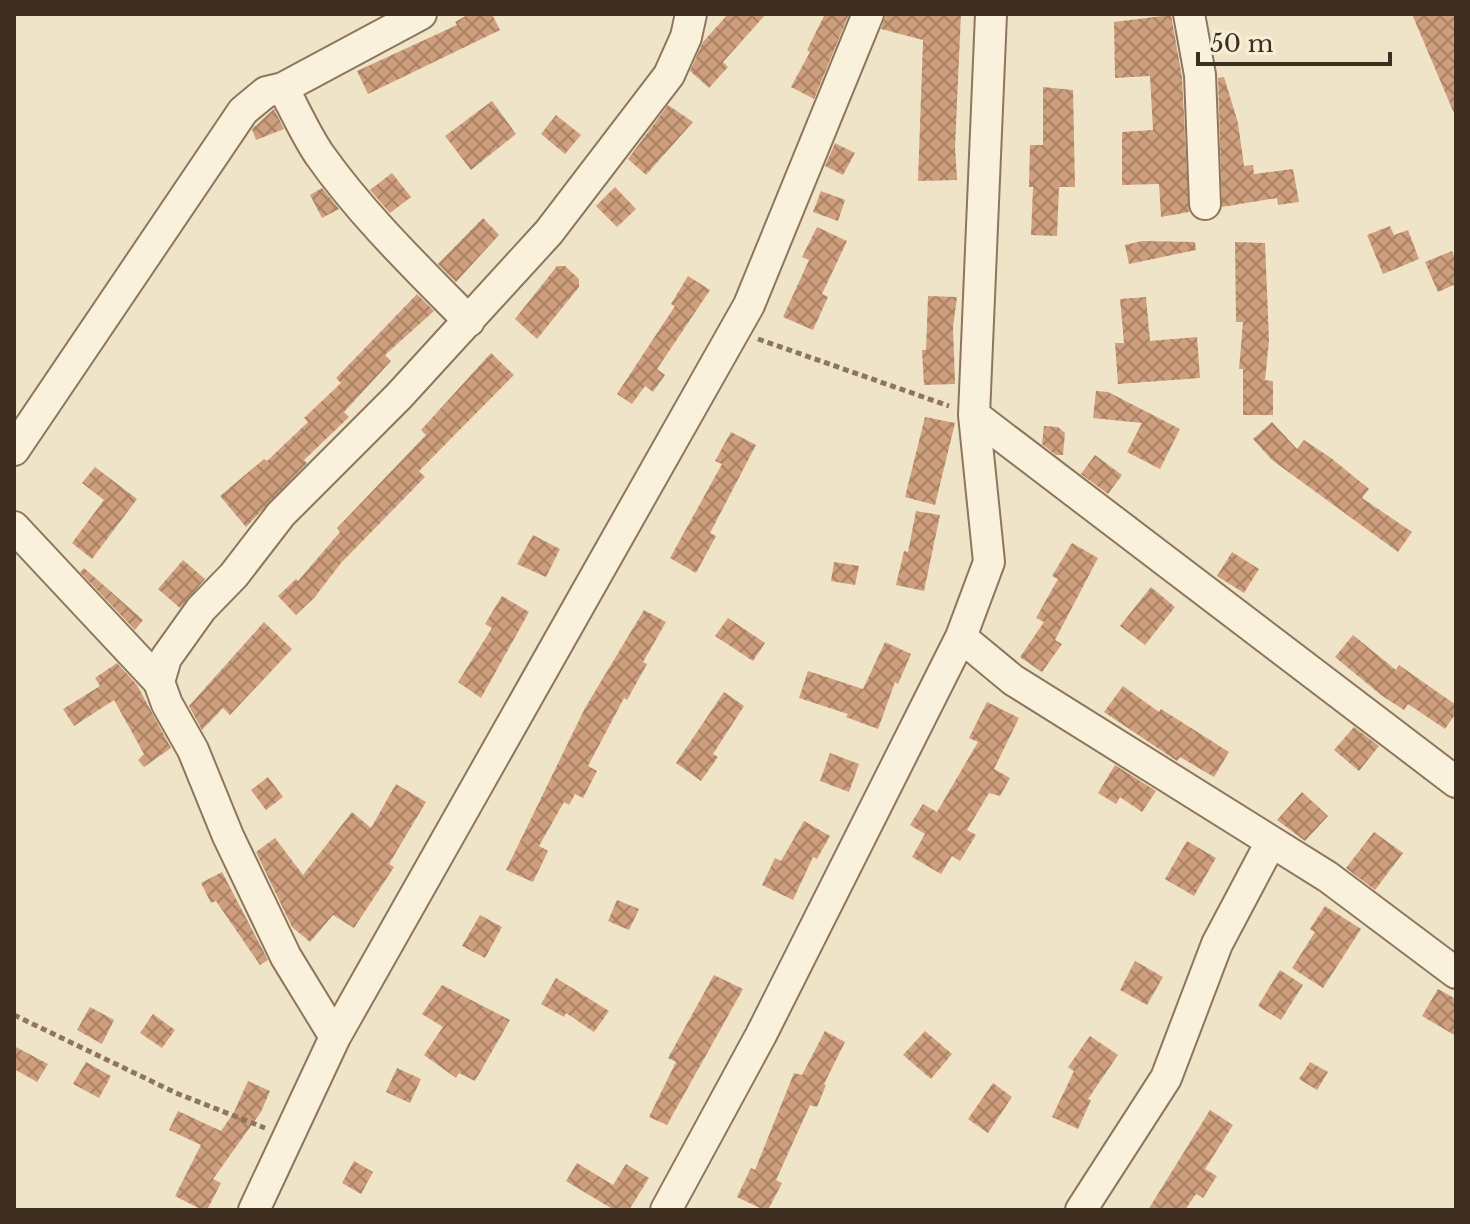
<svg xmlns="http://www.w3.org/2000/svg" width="1470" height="1224" font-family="'Libre Baskerville',serif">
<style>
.building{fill:url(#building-cross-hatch)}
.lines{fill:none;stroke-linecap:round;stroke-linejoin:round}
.street-casing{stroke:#8d765c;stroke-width:34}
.path{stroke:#8d765c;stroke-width:5;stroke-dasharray:6 4;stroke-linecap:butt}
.street{stroke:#faf1dc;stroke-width:30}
</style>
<defs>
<pattern id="building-cross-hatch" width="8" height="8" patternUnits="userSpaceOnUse" patternTransform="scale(2)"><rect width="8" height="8" fill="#cf9f7d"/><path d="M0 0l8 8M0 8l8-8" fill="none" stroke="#a98266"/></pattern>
</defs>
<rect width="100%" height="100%" fill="#f0e4c8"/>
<!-- building -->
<path class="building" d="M 469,14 L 492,14 L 500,30 L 368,94 L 357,71 L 457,25 L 455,22 Z
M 728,14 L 766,14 L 723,62 L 728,67 L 709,88 L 690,71 L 703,42 Z
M 825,14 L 849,14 L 814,99 L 791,87 L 810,52 L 807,50 Z
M 886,14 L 961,14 L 955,147 L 957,180 L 918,181 L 923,40 L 881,29 Z
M 1412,14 L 1456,14 L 1456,118 Z
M 1171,15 L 1182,77 L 1189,212 L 1161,217 L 1159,184 L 1122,185 L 1122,132 L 1153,130 L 1150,76 L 1115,78 L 1114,22 Z
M 1224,77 L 1238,123 L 1244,166 L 1253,165 L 1254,174 L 1293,169 L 1299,202 L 1278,205 L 1277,198 L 1222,207 L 1218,78 Z
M 1043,87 L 1073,90 L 1075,187 L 1059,187 L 1057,236 L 1031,235 L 1033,187 L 1029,187 L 1030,145 L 1043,145 Z
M 492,101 L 516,134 L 471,170 L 445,136 Z
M 668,105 L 693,122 L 646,175 L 628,159 Z
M 274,109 L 284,129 L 256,140 L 252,129 Z
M 556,115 L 581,135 L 565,154 L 541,134 Z
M 835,143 L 855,153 L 843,175 L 825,166 Z
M 392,173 L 411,197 L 390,213 L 370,190 Z
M 615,187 L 636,209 L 617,227 L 596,206 Z
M 322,188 L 339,209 L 322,218 L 310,195 Z
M 821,191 L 845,200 L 838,221 L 813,212 Z
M 483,218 L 499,235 L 456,282 L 438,264 Z
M 1390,226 L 1394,235 L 1408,230 L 1419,259 L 1383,274 L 1367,235 Z
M 817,227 L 847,241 L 822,294 L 828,297 L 813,330 L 783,317 L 809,260 L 802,257 Z
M 1142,241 L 1195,242 L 1196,250 L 1129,264 L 1125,245 Z
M 1235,242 L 1265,243 L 1269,340 L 1265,380 L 1273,381 L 1273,415 L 1243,415 L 1243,369 L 1239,369 L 1243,322 L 1236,322 Z
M 1452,251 L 1456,262 L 1456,284 L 1438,292 L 1425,262 Z
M 557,266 L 565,266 L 579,279 L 579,287 L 537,339 L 515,319 Z
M 688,276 L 710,290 L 657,369 L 665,375 L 653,392 L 645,386 L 632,404 L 617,394 L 675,306 L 671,304 Z
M 417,294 L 434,311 L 385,355 L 391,361 L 344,412 L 349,417 L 304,460 L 307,463 L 246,527 L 220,496 L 264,459 L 267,461 L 308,422 L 304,418 L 341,383 L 336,378 Z
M 928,296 L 957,297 L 953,327 L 955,384 L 924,385 L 922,350 L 926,350 Z
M 1146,297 L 1150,341 L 1197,337 L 1200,378 L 1118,384 L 1115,343 L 1124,343 L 1120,299 Z
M 491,353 L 514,375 L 419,471 L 425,477 L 341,563 L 314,598 L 296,615 L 278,596 L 296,579 L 298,581 L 340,532 L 337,528 L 426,435 L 421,430 Z
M 1096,391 L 1108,392 L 1180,429 L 1160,469 L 1127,452 L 1142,423 L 1093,418 Z
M 925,417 L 955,423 L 935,505 L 905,497 Z
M 1272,422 L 1297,449 L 1304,440 L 1331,458 L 1369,489 L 1362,498 L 1412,532 L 1398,552 L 1272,460 L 1253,439 Z
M 1044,426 L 1058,427 L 1065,433 L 1063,455 L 1056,455 L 1042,444 Z
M 731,432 L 756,445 L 710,533 L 716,536 L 696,573 L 670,558 L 722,464 L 715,461 Z
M 1095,455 L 1122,475 L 1108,494 L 1081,474 Z
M 95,467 L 137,499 L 92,559 L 72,543 L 104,500 L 82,483 Z
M 916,511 L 940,515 L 924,591 L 896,585 L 904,551 L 908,552 Z
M 533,535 L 560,549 L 546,577 L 517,564 Z
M 1072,543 L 1098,558 L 1055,640 L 1062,644 L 1042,672 L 1020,657 L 1044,622 L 1036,618 L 1058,579 L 1052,576 Z
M 1232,552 L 1259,569 L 1244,593 L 1217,576 Z
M 183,560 L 205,579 L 180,608 L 158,589 Z
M 834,562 L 859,566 L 855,585 L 831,581 Z
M 84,568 L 143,620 L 135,630 L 80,572 Z
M 1151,587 L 1175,607 L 1145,645 L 1120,626 Z
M 502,596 L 529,612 L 481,698 L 458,682 L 492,628 L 485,624 Z
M 644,610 L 666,622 L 643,662 L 647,664 L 627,700 L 624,698 L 588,766 L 597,771 L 583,798 L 575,794 L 569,805 L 564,802 L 539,846 L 548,851 L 533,882 L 506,870 L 585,708 Z
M 728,618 L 765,643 L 753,661 L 715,636 Z
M 264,622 L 292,649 L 230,715 L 223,708 L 202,730 L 189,706 Z
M 1353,635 L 1396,670 L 1399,665 L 1456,705 L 1456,713 L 1445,729 L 1408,704 L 1404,710 L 1381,695 L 1335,657 Z
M 885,642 L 911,654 L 898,684 L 895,682 L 878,729 L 846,717 L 848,714 L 799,698 L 808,671 L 863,689 Z
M 117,663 L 137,685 L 171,748 L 144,767 L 138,760 L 144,754 L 114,700 L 74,726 L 63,709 L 100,686 L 95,678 Z
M 1123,686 L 1159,712 L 1161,709 L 1229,752 L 1214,777 L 1180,757 L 1177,761 L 1104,712 Z
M 724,692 L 744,706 L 713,754 L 718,757 L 701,781 L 676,763 Z
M 987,702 L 1019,718 L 994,769 L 1010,778 L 1000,796 L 989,793 L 967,830 L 976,835 L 960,861 L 952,856 L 941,874 L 912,857 L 925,834 L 910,825 L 923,804 L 937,812 L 978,742 L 969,738 Z
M 1354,727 L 1379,746 L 1359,771 L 1334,750 Z
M 830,753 L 859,764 L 849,792 L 820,781 Z
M 1115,765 L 1156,791 L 1142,812 L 1120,797 L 1116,804 L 1098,793 Z
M 268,777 L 283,797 L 266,810 L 251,790 Z
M 396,784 L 426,802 L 389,864 L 394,867 L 354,928 L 333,915 L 310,942 L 292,927 L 256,852 L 275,838 L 303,875 L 352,812 L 371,828 Z
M 1302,792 L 1328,816 L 1305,841 L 1277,820 Z
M 804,821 L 830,836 L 817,859 L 813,857 L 793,900 L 762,885 L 775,858 L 781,861 Z
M 1374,832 L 1403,853 L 1375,890 L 1346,868 Z
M 1187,841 L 1216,858 L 1194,896 L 1165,879 Z
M 222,872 L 268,960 L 260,965 L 216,901 L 211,903 L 201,883 Z
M 617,900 L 639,909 L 629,930 L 608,921 Z
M 1325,906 L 1361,929 L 1323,988 L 1292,968 L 1315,932 L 1310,929 Z
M 480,915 L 502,927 L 485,958 L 462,946 Z
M 1135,961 L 1163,977 L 1147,1005 L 1120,990 Z
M 1280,970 L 1303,985 L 1281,1020 L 1258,1006 Z
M 714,975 L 743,989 L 667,1125 L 649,1117 L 676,1062 L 668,1058 Z
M 556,978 L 609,1011 L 594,1032 L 566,1013 L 564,1017 L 541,1004 Z
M 442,985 L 510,1020 L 475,1081 L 459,1073 L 456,1078 L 424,1055 L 443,1027 L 422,1014 Z
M 1438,989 L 1456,999 L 1456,1036 L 1422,1016 Z
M 90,1007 L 114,1020 L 102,1044 L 77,1030 Z
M 153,1014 L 175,1030 L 162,1048 L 140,1033 Z
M 825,1031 L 845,1042 L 824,1084 L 826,1085 L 817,1107 L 810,1105 L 776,1180 L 782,1183 L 768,1210 L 764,1210 L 737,1197 L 751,1168 L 755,1170 L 794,1073 L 802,1075 Z
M 925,1031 L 952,1054 L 931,1079 L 903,1055 Z
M 1090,1036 L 1118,1055 L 1088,1099 L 1091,1100 L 1078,1129 L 1052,1117 L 1074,1071 L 1068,1067 Z
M 14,1046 L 48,1064 L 37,1082 L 14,1069 Z
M 86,1062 L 111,1076 L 99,1098 L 73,1084 Z
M 1310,1062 L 1328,1072 L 1317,1090 L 1299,1079 Z
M 397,1068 L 421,1079 L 410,1103 L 386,1092 Z
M 248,1081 L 270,1091 L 261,1112 L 213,1179 L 221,1183 L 207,1210 L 202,1210 L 175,1196 L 201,1145 L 169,1130 L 178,1111 L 221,1131 L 234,1112 Z
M 993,1083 L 1012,1097 L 988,1133 L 968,1119 Z
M 1210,1110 L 1233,1125 L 1205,1169 L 1217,1176 L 1203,1198 L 1196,1194 L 1185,1210 L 1148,1210 Z
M 354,1161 L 373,1172 L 361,1194 L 342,1183 Z
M 577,1163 L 613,1185 L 626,1164 L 649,1178 L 629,1210 L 614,1210 L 566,1181 Z"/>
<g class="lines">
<defs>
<path id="street" d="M 1189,14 L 1200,75 L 1205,204
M 283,88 C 295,110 305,133 319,154 C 362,215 416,267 469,321
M 974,415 L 1456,782
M 14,450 L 243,111 L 266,92 L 283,88 L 421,14
M 14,527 L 159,682
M 961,637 L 1013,680 L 1328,877 L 1456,973
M 335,1037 L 286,957 L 228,836 L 193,750 L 167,704 L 159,682 L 166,658 L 201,609 L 234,575 L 281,514 L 399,396 L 549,232 L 669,75 L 686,37 L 691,14
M 254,1210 L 335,1037 L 749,305 L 868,14
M 666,1210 L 761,1035 L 961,637 L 989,562 L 974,415 L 991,14
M 1081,1210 L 1166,1078 L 1217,944 L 1271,842"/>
</defs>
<!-- street casing -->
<use href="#street" class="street-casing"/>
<!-- path -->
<path class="path" d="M 758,339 L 949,406
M 14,1015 L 176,1093 L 265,1128"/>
<!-- street -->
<use href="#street" class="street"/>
</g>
<!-- border -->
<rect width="1470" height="1224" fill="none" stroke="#3d2e20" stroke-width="32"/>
<!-- scale -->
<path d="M1198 52v12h192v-12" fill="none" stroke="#3d2e20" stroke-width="4"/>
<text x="1210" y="52" font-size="24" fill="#3d2e20" stroke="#f7eed8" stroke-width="6" paint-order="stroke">50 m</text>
</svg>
